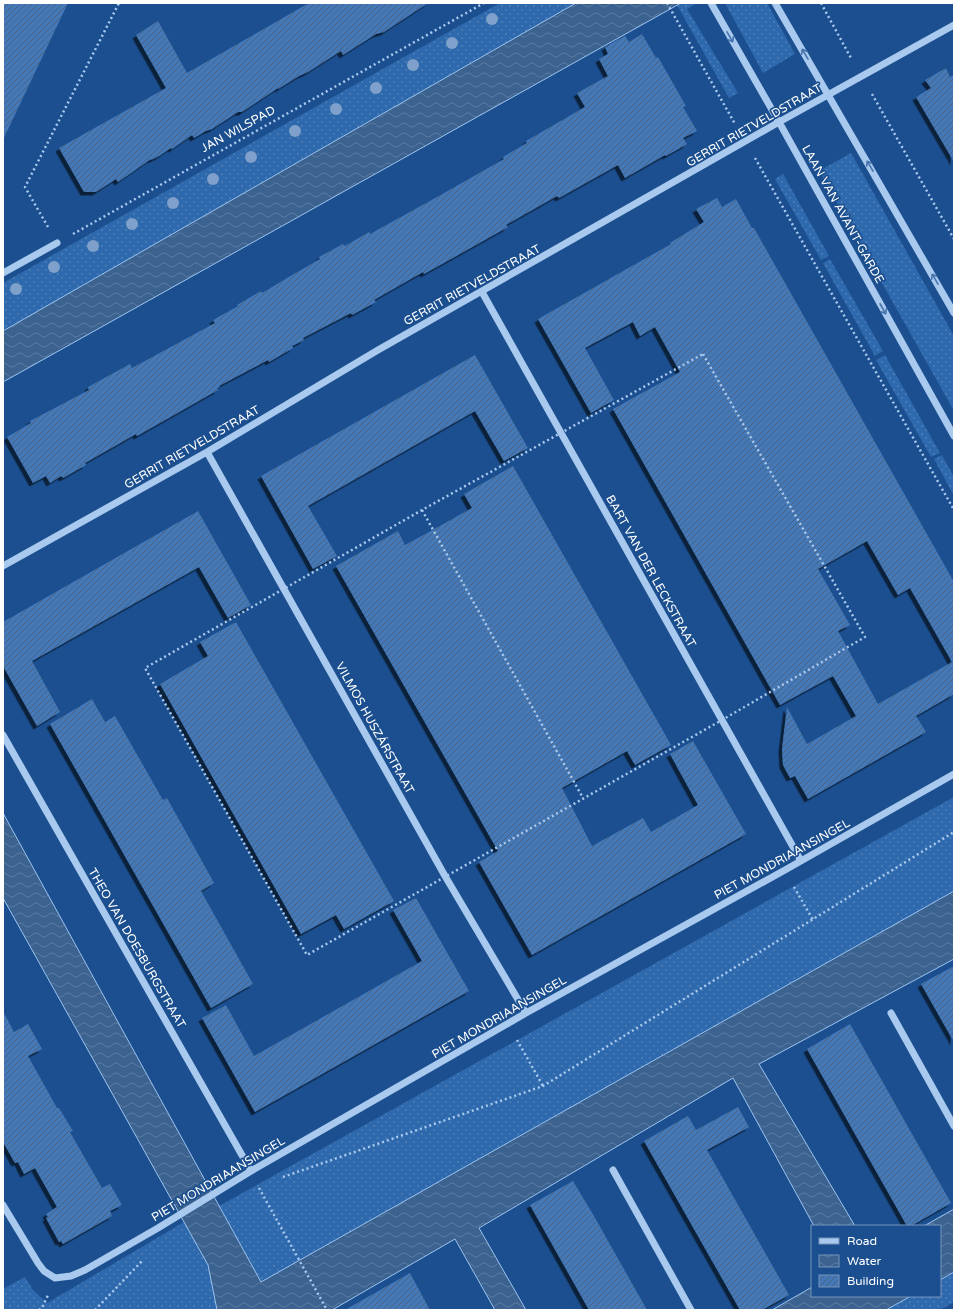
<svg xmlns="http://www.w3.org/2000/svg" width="957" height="1313" font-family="'Varela Round',sans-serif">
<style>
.grass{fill:url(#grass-dots)}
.water{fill:url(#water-waves);stroke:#9cc4f0}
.building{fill:url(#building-hatch);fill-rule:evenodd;filter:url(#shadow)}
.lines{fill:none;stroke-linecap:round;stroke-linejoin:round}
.path{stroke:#a9c9ee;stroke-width:2.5;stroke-dasharray:2 3;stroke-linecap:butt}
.minor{stroke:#a9c9ee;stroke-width:7}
.tree{fill:#7ea0ca}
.oneway{stroke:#4674ac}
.labels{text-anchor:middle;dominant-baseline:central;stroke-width:3.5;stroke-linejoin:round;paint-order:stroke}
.street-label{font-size:12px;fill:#fff;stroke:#1b4f8f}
</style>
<defs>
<pattern id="grass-dots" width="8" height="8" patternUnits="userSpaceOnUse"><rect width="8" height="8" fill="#2e69ad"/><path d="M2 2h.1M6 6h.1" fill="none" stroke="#4d80b9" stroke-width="1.8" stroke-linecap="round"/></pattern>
<pattern id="water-waves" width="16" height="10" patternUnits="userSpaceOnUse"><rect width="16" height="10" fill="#3c6290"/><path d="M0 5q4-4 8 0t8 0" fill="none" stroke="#597aa1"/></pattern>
<pattern id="building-hatch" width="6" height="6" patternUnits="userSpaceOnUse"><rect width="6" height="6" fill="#4478b7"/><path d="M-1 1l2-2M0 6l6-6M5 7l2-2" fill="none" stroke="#486282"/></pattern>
<filter id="shadow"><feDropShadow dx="-3.5" dy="3.5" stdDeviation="0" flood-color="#0009"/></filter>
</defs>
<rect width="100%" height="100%" fill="#1b4f8f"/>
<!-- grass -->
<path class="grass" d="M 500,3 L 576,3 L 3,331 L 3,283 Z
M 681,3 L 697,3 L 687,9 L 738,93 L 729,98 L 677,5 Z
M 725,3 L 767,3 L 795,54 L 763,73 Z
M 851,153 L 954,336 L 954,411 L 819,171 Z
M 783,174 L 829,256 L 821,260 L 775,179 Z
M 830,259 L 883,351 L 875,356 L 823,263 Z
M 885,355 L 940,453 L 931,457 L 876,360 Z
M 942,455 L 954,477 L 954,496 L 934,459 Z
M 954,797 L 954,891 L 261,1282 L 219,1206 Z
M 184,1222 L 208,1265 L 217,1310 L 3,1310 L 3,1289 L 25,1277 L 33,1290 L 47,1303 Z
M 954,1272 L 954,1302 L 940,1310 L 886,1310 L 911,1296 L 940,1296 L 940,1280 Z"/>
<!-- water -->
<path class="water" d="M 576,3 L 681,3 L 3,382 L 3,331 Z
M 3,813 L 261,1282 L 954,891 L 954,959 L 759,1064 L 855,1226 L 814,1226 L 733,1078 L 479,1228 L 526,1310 L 495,1310 L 455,1239 L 332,1310 L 217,1310 L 208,1265 L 3,898 Z
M 954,1209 L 954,1272 L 940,1280 L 940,1226 L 924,1226 Z
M 812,1287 L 812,1296 L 911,1296 L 886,1310 L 772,1310 Z"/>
<!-- building -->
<path class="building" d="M 3,3 L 68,3 L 3,140 Z
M 309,3 L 428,3 L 384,32 L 376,34 L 343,55 L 341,51 L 308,72 L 299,76 L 278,89 L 278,88 L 242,112 L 238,112 L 212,129 L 206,131 L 194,138 L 192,135 L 172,149 L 171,148 L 159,156 L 151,160 L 151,159 L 118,182 L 116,179 L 96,192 L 84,192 L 59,148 L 166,88 L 136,35 L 158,21 L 187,73 Z
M 642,34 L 656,58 L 658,57 L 686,106 L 683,107 L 697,131 L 683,138 L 687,144 L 666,156 L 665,155 L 625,178 L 618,165 L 559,198 L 557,196 L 506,225 L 508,227 L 451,259 L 424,274 L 423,272 L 374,300 L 376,302 L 352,315 L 351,313 L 303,338 L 304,340 L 292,346 L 293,348 L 269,362 L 268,360 L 219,386 L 220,387 L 217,388 L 218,390 L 137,436 L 136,434 L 85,463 L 86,465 L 63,478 L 61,476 L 50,483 L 46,476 L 33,483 L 7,437 L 31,423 L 30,421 L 89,390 L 88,387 L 130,364 L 132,368 L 215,323 L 213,320 L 238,306 L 237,305 L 261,291 L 262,293 L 287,278 L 320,259 L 319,257 L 343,244 L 345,246 L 369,232 L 370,234 L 437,197 L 504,159 L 503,157 L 527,143 L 526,141 L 585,107 L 577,93 L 608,76 L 599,59 L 608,54 L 605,47 L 625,36 L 629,42 Z
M 946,68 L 950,77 L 954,75 L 954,162 L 916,97 L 931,88 L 925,80 Z
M 717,198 L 722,207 L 736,199 L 752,228 L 754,228 L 954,582 L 954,694 L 916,716 L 926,732 L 808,799 L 795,776 L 790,778 L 783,765 L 782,749 L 787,707 L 807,744 L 856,716 L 833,676 L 780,705 L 613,409 L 680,372 L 655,327 L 640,336 L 633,322 L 585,348 L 614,400 L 591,413 L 538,319 L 671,244 L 670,243 L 704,222 L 696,209 ZM 867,541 L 898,595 L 910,588 L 952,662 L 878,704 L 838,631 L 850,625 L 818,569 Z
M 475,355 L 528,448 L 504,461 L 475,411 L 308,506 L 337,556 L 313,569 L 261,476 Z
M 513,466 L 671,745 L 635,765 L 627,751 L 562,788 L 592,846 L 643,818 L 651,832 L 698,805 L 670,754 L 693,741 L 746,834 L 532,955 L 479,862 L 498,851 L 336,566 L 398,531 L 405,545 L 429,532 L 472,508 L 464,494 Z
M 198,511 L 251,605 L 228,618 L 199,567 L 32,661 L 60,712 L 37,726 L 3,666 L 3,622 Z
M 236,622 L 394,901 L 344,929 L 336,915 L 301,934 L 160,684 L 208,656 L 200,642 Z
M 92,699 L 105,722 L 115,716 L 163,800 L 167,798 L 187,834 L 214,883 L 201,891 L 253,984 L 211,1008 L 50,724 Z
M 416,898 L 469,991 L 255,1112 L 202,1018 L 226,1005 L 254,1056 L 422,961 L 393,910 Z
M 954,966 L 954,1042 L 921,984 Z
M 3,1011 L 14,1032 L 28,1024 L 42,1049 L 28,1056 L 57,1108 L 59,1108 L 73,1131 L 70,1132 L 102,1188 L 110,1184 L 122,1205 L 110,1211 L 112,1216 L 63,1244 L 61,1241 L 59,1242 L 46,1218 L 48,1217 L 46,1214 L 57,1207 L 35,1168 L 24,1174 L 18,1162 L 15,1163 L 3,1142 Z
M 850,1024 L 951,1203 L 911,1226 L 907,1226 L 807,1049 Z
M 738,1107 L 749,1127 L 707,1150 L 789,1295 L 762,1310 L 740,1310 L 644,1141 L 688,1116 L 696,1130 Z
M 573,1181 L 594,1216 L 647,1310 L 589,1310 L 530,1205 Z
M 410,1273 L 430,1310 L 345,1310 Z"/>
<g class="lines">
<!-- path -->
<path class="path" d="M 667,3 L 735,124
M 821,3 L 852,60
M 872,94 L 954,239
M 755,158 L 954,510
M 48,227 L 25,187 L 119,3
M 73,234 L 484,3
M 703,354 L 865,637 L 722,720 L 307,955 L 145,668 L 422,510 Z
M 422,510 L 583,798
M 794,887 L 813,920
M 517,1040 L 543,1086
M 283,1177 L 543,1086 L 954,832
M 259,1188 L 327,1310
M 39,1310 L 42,1308 L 48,1295
M 95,1310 L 142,1261"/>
<!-- minor -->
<path class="minor" d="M 711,3 L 779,122 L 954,436
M 775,3 L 954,313
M 3,273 L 57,243
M 482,292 L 801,861
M 207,452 L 445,876 L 526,1013
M 3,566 L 207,452 L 378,350 L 779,122 L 954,25
M 3,735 L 251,1171
M 891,1013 L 954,1126
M 613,1170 L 691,1310
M 3,1205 L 38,1263 L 44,1271 L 55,1278 L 71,1276 L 85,1270 L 158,1228 L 251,1171 L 526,1013 L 785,870 L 954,774"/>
</g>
<!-- trees -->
<g class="tree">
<circle cx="492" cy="19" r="6"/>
<circle cx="452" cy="43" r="6"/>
<circle cx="413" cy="65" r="6"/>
<circle cx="376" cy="88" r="6"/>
<circle cx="336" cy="109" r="6"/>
<circle cx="295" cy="131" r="6"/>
<circle cx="251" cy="157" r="6"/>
<circle cx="213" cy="179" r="6"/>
<circle cx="173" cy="203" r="6"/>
<circle cx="132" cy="224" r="6"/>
<circle cx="93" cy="246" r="6"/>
<circle cx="54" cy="267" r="6"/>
<circle cx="16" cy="289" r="6"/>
</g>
<!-- one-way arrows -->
<defs><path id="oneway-shaft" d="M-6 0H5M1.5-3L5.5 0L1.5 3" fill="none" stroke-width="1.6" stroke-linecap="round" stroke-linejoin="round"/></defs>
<g class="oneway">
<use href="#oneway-shaft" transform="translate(730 37) rotate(60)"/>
<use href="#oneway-shaft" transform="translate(805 54) rotate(-120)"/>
<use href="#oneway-shaft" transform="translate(870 166) rotate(-120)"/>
<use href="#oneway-shaft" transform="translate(935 279) rotate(-120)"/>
<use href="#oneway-shaft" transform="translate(883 309) rotate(61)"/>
</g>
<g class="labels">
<!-- street labels -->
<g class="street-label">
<text transform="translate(754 125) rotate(-30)">GERRIT RIETVELDSTRAAT</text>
<text transform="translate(238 129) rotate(-29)">JAN WILSPAD</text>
<text transform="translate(843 214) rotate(61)">LAAN VAN AVANT-GARDE</text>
<text transform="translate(472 285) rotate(-29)">GERRIT RIETVELDSTRAAT</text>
<text transform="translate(192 447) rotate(-30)">GERRIT RIETVELDSTRAAT</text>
<text transform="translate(651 571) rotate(61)">BART VAN DER LECKSTRAAT</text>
<text transform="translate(375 728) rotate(61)">VILMOS HUSZÁRSTRAAT</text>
<text transform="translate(782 859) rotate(-29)">PIET MONDRIAANSINGEL</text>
<text transform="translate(137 948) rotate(60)">THEO VAN DOESBURGSTRAAT</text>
<text transform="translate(499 1017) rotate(-30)">PIET MONDRIAANSINGEL</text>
<text transform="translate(218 1179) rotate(-31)">PIET MONDRIAANSINGEL</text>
</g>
</g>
<!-- border -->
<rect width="957" height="1313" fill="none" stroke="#ffffff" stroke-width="8"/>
<!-- legend -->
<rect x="811" y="1225" width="130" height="72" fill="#1b4f8f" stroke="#7695bc"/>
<rect x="819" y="1238" width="20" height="6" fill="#a9c9ee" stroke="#7695bc"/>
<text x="847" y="1245" font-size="12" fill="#ffffff">Road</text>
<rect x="819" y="1255" width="20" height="12" fill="url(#water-waves)" stroke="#7695bc"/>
<text x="847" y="1265" font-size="12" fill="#ffffff">Water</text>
<rect x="819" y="1275" width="20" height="12" fill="url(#building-hatch)" stroke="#7695bc"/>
<text x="847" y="1285" font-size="12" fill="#ffffff">Building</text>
</svg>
